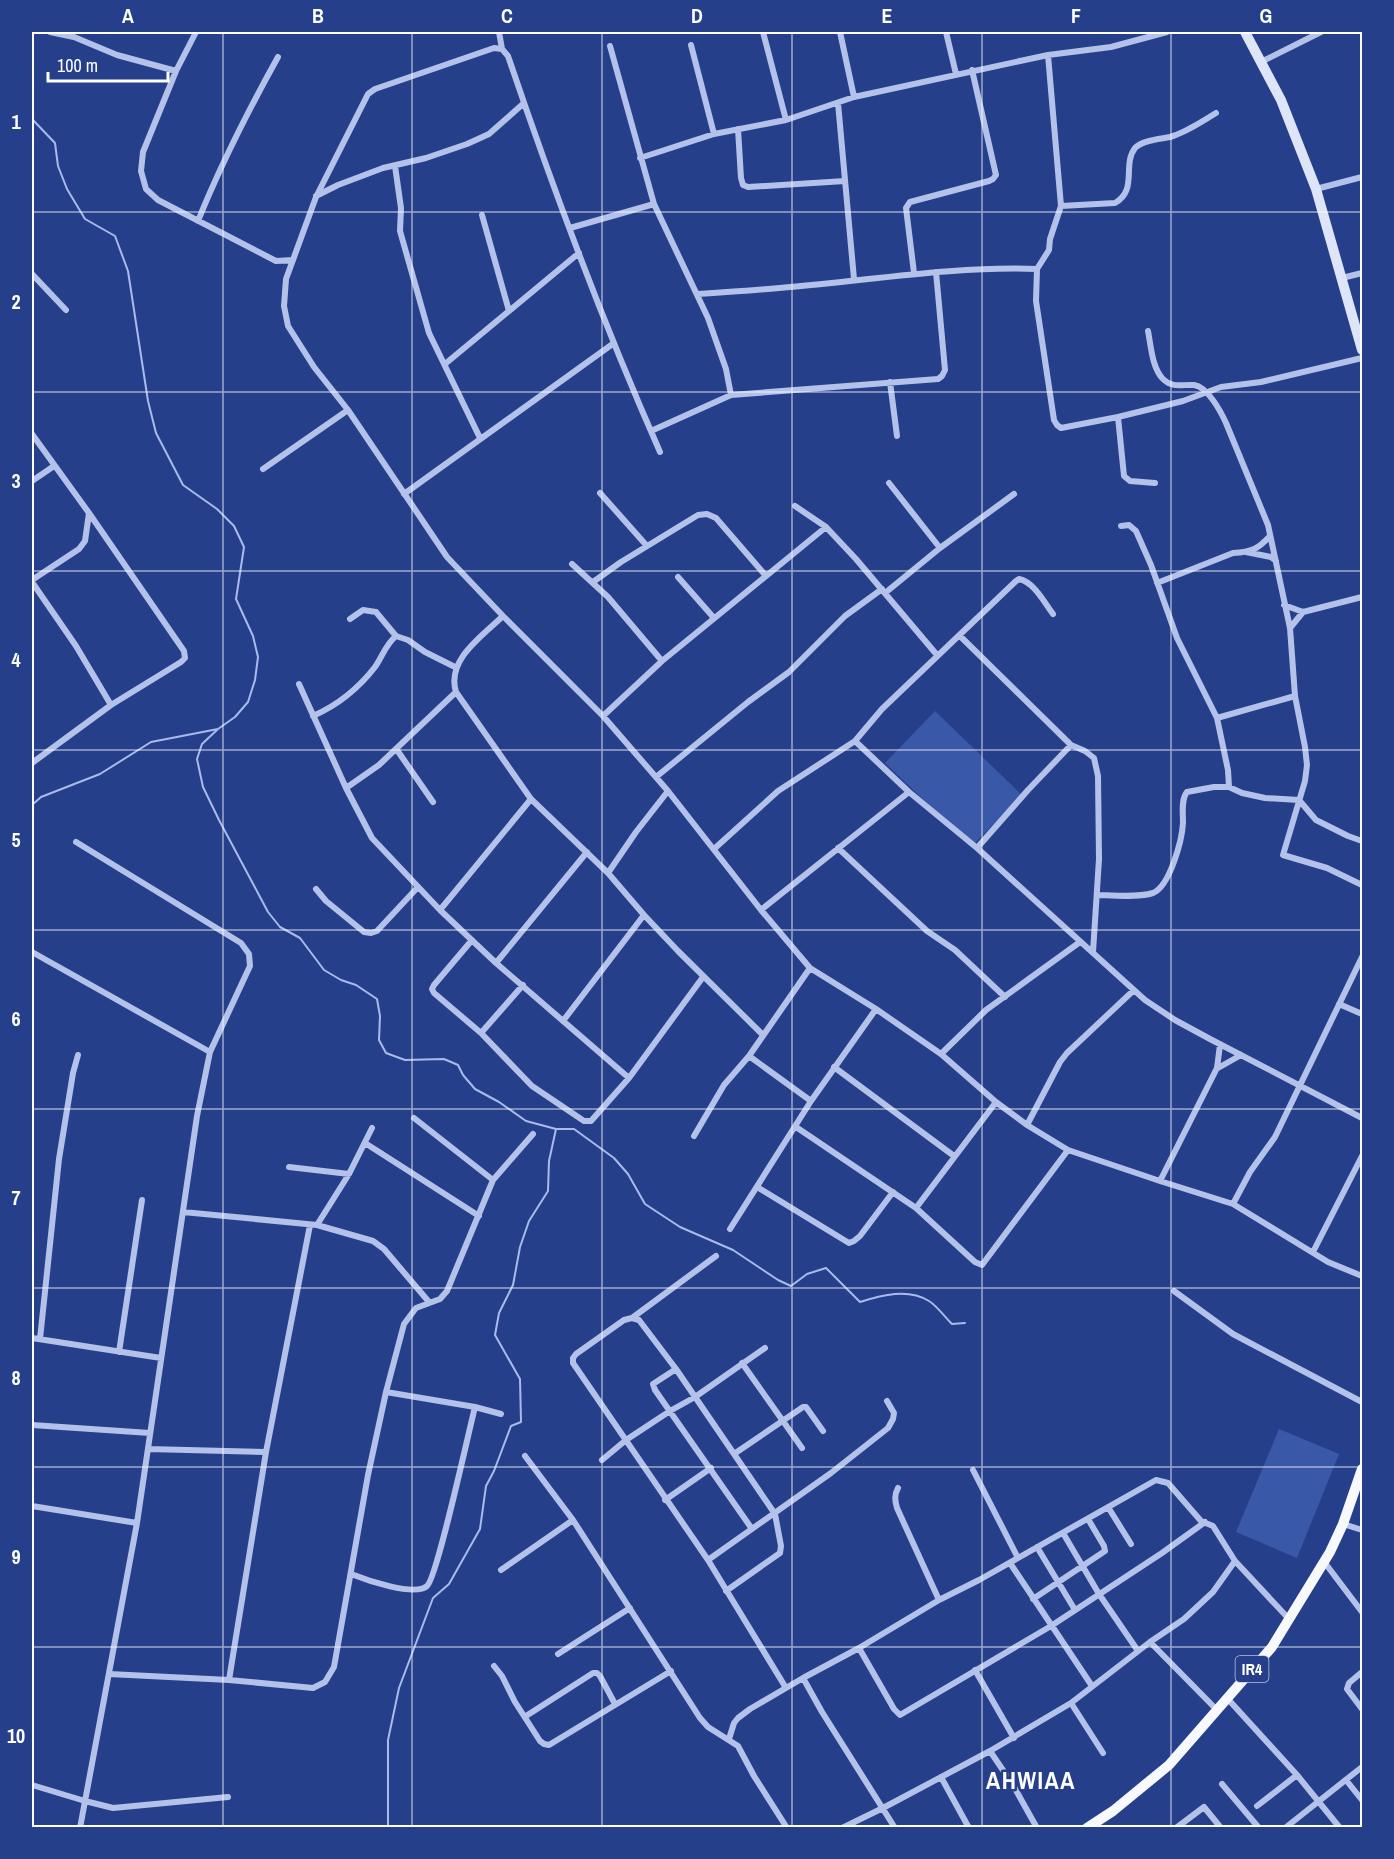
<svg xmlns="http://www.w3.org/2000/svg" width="1394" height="1859" font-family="'Archivo Narrow',sans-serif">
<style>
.pitch{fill:#3a58a8}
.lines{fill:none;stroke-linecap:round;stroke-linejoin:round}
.stream{stroke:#a8bbeb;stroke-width:2}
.street{stroke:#b4c2ea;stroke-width:6}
.secondary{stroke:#dee5f8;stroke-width:10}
.primary{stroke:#f7f9fe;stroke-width:10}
.grid{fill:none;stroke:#fff;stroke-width:1.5;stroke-opacity:0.55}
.labels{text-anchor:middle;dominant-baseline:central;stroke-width:5;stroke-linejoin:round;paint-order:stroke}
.shield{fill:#263f8b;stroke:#bec5dc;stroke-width:1.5}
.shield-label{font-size:16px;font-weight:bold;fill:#fff}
.district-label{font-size:24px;font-weight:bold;letter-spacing:1.5px;fill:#fff;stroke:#263f8b}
.neatline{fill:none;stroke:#fff;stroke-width:2}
.grid-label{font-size:20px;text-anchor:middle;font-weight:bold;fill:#fff}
</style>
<rect width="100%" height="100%" fill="#263f8b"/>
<!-- pitch -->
<path class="pitch" d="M 935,711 L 1022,795 L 972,846 L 885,763 Z
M 1279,1429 L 1339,1454 L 1297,1558 L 1236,1532 Z"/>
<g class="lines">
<!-- stream -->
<path class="stream" d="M 32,119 L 55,143 L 58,166 L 67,189 L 85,219 L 115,236 L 128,271 L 148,401 L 156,433 L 183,485 L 217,509 L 234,526 L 244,547 L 236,599 L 253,636 L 258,657 L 255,680 L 248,702 L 235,717 L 218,729 L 202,744 L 197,759 L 203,787 L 219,820 L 268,912 L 280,927 L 300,938 L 324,970 L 341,980 L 356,985 L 377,999 L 380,1016 L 379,1040 L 386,1053 L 405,1060 L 444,1059 L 458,1065 L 463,1075 L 475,1089 L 499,1102 L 526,1121 L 556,1129 L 574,1129 L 614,1158 L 628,1174 L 645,1204 L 680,1227 L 733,1250 L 778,1280 L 791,1286 L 807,1274 L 826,1268 L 860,1302 C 882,1295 908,1288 929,1301 C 937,1306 945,1317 952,1324 L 965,1323
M 32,805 L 41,797 L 100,774 L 151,742 L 218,729
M 388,1825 L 388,1740 L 399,1688 L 433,1598 L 449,1584 L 480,1529 L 486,1486 L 494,1471 L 511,1426 L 521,1422 L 520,1379 L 495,1335 L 499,1313 L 513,1285 L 520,1247 L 529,1221 L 548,1191 L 549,1161 L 556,1129"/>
<!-- street -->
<path class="street" d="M 50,32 L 74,37 L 117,55 L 176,71
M 196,32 L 176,71 L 143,152 L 141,171 L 146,189 L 158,200 L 276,261 L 293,260
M 499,32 L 502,49
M 763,32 L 786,120
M 840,32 L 854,97
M 946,32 L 956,74
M 691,45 L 714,134
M 610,46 L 654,204 L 708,318 L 726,369 L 731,395
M 1048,55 L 1061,206 L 1050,239 L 1049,250 L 1037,269 L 1036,301 L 1054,420 L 1057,425 L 1061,428 L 1118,417 L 1183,401 L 1221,387 L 1261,382 L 1362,358
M 1261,62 L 1321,32
M 838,103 L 854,279
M 738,129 L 741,178 L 743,185 L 748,187 L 845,181
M 640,158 L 714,134 L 786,120 L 854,97 L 1048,55 L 1111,47 L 1167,32
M 395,166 L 401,208 L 400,231 L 429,333 L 480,438
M 1316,189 L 1362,177
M 316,196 L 338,185 L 383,168 L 426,158 L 467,144 L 489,134 L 524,103
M 1061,206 L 1115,203 C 1138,190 1122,165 1135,148 C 1142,140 1160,139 1170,137 C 1187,132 1201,122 1216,113
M 482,215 L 509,311
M 198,221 C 221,164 248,111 278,57
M 570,228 L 654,204
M 914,273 L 906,208 L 910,202 L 989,181 L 993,179 L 996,175 L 972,70
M 32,274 L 66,310
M 1342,278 L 1362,273
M 698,294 C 729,292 759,290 790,287 C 872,280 954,266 1037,269
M 1148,331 C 1151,346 1152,368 1163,379 C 1173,389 1183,384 1194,385 C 1208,387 1221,412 1226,423 L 1268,525 L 1290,628 L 1295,696 L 1305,747 L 1307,765 L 1305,781 L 1283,855 L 1327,868 L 1362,885
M 445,364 L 579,253
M 890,382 L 897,436
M 1118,417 L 1124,476 L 1130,481 L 1155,483
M 651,431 L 731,395 L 938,379 L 942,376 L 945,370 L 936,272
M 32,434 L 89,513 L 184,651 L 185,658 L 181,662 L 111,705 L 32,763
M 660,452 C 603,323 553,189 508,56 L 502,49 L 494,48 L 375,89 L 368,94 L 316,197 L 286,279 L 284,306 L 288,326 L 314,367 L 348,410 L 447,557 L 503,616 L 603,716 L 668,791 L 761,910 L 810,968 L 876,1009 L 941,1054 L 996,1102 L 1027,1125 L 1068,1150 L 1160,1181 L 1233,1204 L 1328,1262 L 1362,1276
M 263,469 L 348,410
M 32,481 L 54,466
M 889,483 L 940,548
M 600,493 L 647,546
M 404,494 L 614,343
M 795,506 L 826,527 L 856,559 L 937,655
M 1121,526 L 1129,525 L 1136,531 L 1151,565 L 1177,638 L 1217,718 L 1228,770 L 1229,787
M 1246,552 L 1271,557 L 1276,561
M 572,564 L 608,597 L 662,661
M 678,577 L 714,618
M 32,580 L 79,549 L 85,541 L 89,513
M 32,582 L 76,646 L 111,705
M 593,582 L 621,562 L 698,515 L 707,514 L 716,518 L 766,576
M 1157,583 L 1233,553 C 1252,552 1258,549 1270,536
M 885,593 L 940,548 L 1014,494
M 1284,605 L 1303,612 L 1362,597
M 503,616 C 482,636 446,660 456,692 L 531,799 L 608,873 L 644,915 L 678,951 L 763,1035
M 350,619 L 363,610 L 376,612 L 396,636
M 1290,628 L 1303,612
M 960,636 L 1071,745 L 1085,751 L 1094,758 L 1098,776 L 1099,859 L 1093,952
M 299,684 L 346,788 L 372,838 L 440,910 L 496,963 L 629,1078
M 313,716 C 338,705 358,689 375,667 C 382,657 386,644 396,636 L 408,640 L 425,652 L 455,667
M 603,716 L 662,661 L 826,527
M 1217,718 L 1295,696
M 855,741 L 909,792 L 977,848 L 1145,1000 L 1175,1020 L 1210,1039 L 1362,1118
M 397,750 L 433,802
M 656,777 L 748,702 L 789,672 L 845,616 L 882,589
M 346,788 L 379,765 L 456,692
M 1299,800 L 1316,820 L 1348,836 L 1362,841
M 76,842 L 241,943 L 249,954 L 250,966 L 210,1052 L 197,1116 L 137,1523 L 80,1828
M 838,848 L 927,931 L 955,950 L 1005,997
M 977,848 L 1028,790 L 1071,745
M 714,849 L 778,791 L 855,741 L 882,709 L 1016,581 L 1019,579 C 1034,582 1044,602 1053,614
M 608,873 L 636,832 L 668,791
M 316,889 L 326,901 L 364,932 L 371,933 L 377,931 L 418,887
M 1097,895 C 1115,895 1136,898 1153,893 C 1170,886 1182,840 1183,823 C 1183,813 1181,799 1187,792 L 1214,787 L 1229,787 L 1242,793 L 1265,798 L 1299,800
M 440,910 L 531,799
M 761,910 L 909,792
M 472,940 L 434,985 L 432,989 L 434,993 L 481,1033 L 532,1086 L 584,1121 L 591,1121 L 629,1078 L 703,977
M 32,952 L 210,1052
M 496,963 L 587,852
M 1339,1004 L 1362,1014
M 563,1021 L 644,915
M 481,1033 L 523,985
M 941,1054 L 986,1010 L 1080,942
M 749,1056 L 811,1101
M 834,1067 L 954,1156
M 1218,1068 L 1241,1055
M 1027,1125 L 1060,1062 L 1067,1053 L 1134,990
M 796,1127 L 916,1208 L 975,1262 L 982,1265 L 1068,1150
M 694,1136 L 724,1085 L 749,1056 L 810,968
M 365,1143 L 479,1216
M 289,1167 L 349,1174
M 493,1180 L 533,1134
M 1160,1181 L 1217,1068 L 1220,1045
M 757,1187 L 849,1243 L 854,1241 L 860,1236 L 893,1192
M 1233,1204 L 1250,1172 L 1275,1137 L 1362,957
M 916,1208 L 996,1102
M 183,1212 L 317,1225 L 373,1241 L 384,1249 L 429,1302
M 317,1225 L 349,1174 L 372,1128
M 730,1229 L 811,1101 L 876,1009
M 1313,1252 L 1362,1156
M 1174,1291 L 1233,1334 L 1362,1402
M 632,1318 L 716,1256
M 32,1338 L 161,1358
M 40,1339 L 59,1159 L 73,1073 L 78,1055
M 119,1352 L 142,1200
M 742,1363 L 802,1448
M 676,1369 L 653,1384 L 655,1390 L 752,1529
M 386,1392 L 475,1407 L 501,1414
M 32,1425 L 150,1433
M 148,1449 L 266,1452
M 734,1454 L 803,1407 L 806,1407 L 823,1431
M 525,1456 L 573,1520 L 700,1718 L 708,1727 L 738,1746 L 754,1776 L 787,1828
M 602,1460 L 626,1440 L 670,1411 L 695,1397 L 765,1348
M 973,1470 L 1018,1558
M 898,1488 C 894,1495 895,1501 897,1508 L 939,1600
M 665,1500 L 711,1468
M 32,1506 L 137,1523
M 1108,1507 L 1131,1544
M 1343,1524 L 1362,1530
M 1063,1533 L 1099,1594 L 1138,1651
M 1037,1547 L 1075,1610
M 708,1560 L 831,1473 L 888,1428 L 893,1419 L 894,1413 L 887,1401
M 1010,1563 L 1092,1686
M 1325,1563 L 1362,1612
M 501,1570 L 573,1520
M 351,1574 C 366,1580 415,1597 427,1586 C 437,1578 469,1430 475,1407
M 726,1591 L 780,1553 L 781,1546 L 775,1514 L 676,1369 L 639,1320 L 632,1318 L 624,1320 L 576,1354 L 573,1358 L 573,1363 L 708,1560 L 786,1688
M 1033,1599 L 1105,1551 L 1104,1546 L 1088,1519
M 1150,1642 L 1217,1710
M 859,1648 L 894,1709 L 900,1715 L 1051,1626 L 1162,1553 L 1205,1522
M 558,1654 L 630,1608
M 494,1666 L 502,1676 L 515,1702 L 540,1741 L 544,1744 L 549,1745 L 671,1671
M 975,1670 L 1014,1738
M 1362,1672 L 1349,1683 L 1347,1689 L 1362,1709
M 109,1674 L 229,1680 L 313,1688 L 325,1682 L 334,1667 L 368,1475 L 386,1392 L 404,1324 L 416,1308 L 440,1299 L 447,1291 L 493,1180 L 414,1118
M 803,1678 L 822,1712 L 895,1828
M 229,1680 L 266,1452 L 310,1225
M 1227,1698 L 1297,1775 L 1340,1828
M 1071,1703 L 1103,1753
M 526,1716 L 593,1673 L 597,1673 L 600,1676 L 615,1704
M 729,1739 L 734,1723 L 738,1718 L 750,1709 L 803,1678 L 859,1648 L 939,1600 L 979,1580 L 1156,1480 L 1168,1483 L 1201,1521 L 1213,1526 L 1235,1561 L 1289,1619
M 990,1751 L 1071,1703 L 1150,1642 L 1184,1619 L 1213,1592 L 1235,1561
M 941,1777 L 969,1828
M 1346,1780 L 1362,1800
M 1222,1784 L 1259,1828
M 32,1785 L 85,1801 L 113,1808 L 228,1797
M 1257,1806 L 1297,1775
M 842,1828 L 883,1808 L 990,1751 L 1013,1785 L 1037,1828
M 1176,1828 L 1204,1807 L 1221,1828
M 1285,1828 L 1362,1767"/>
<!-- secondary -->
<path class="secondary" d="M 1245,32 L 1281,100 L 1316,189 L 1362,350"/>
<!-- primary -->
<path class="primary" d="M 1087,1828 L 1113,1811 L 1169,1765 L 1272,1647 L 1330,1552 L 1343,1524 L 1362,1469"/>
</g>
<!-- grid -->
<path class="grid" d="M 223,32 L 223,1828M 412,32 L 412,1828M 602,32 L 602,1828M 792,32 L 792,1828M 982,32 L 982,1828M 1171,32 L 1171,1828M 32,212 L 1362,212M 32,392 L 1362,392M 32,571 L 1362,571M 32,750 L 1362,750M 32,930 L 1362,930M 32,1109 L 1362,1109M 32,1288 L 1362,1288M 32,1467 L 1362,1467M 32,1647 L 1362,1647"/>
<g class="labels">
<!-- shield labels -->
<rect class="shield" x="1235.5" y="1656" width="33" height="26" rx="4.5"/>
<g class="shield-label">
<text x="1252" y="1669">IR4</text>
</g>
<!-- district labels -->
<g class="district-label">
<text x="1031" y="1780">AHWIAA</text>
</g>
</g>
<!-- border -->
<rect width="1394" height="1859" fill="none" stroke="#263f8b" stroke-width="66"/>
<!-- scale -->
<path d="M48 72v9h120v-9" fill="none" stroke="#ffffff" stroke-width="3"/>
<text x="57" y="72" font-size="18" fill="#ffffff" stroke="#263f8b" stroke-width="4.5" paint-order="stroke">100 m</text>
<rect x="33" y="33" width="1328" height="1793" class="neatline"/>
<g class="grid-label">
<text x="128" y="23">A</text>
<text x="318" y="23">B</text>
<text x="507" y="23">C</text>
<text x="697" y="23">D</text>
<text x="887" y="23">E</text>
<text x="1076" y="23">F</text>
<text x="1266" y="23">G</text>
<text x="16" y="129">1</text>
<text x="16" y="309">2</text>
<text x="16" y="488">3</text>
<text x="16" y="667">4</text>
<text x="16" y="847">5</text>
<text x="16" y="1026">6</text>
<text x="16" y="1205">7</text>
<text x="16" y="1385">8</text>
<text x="16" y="1564">9</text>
<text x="16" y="1743">10</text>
</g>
</svg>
